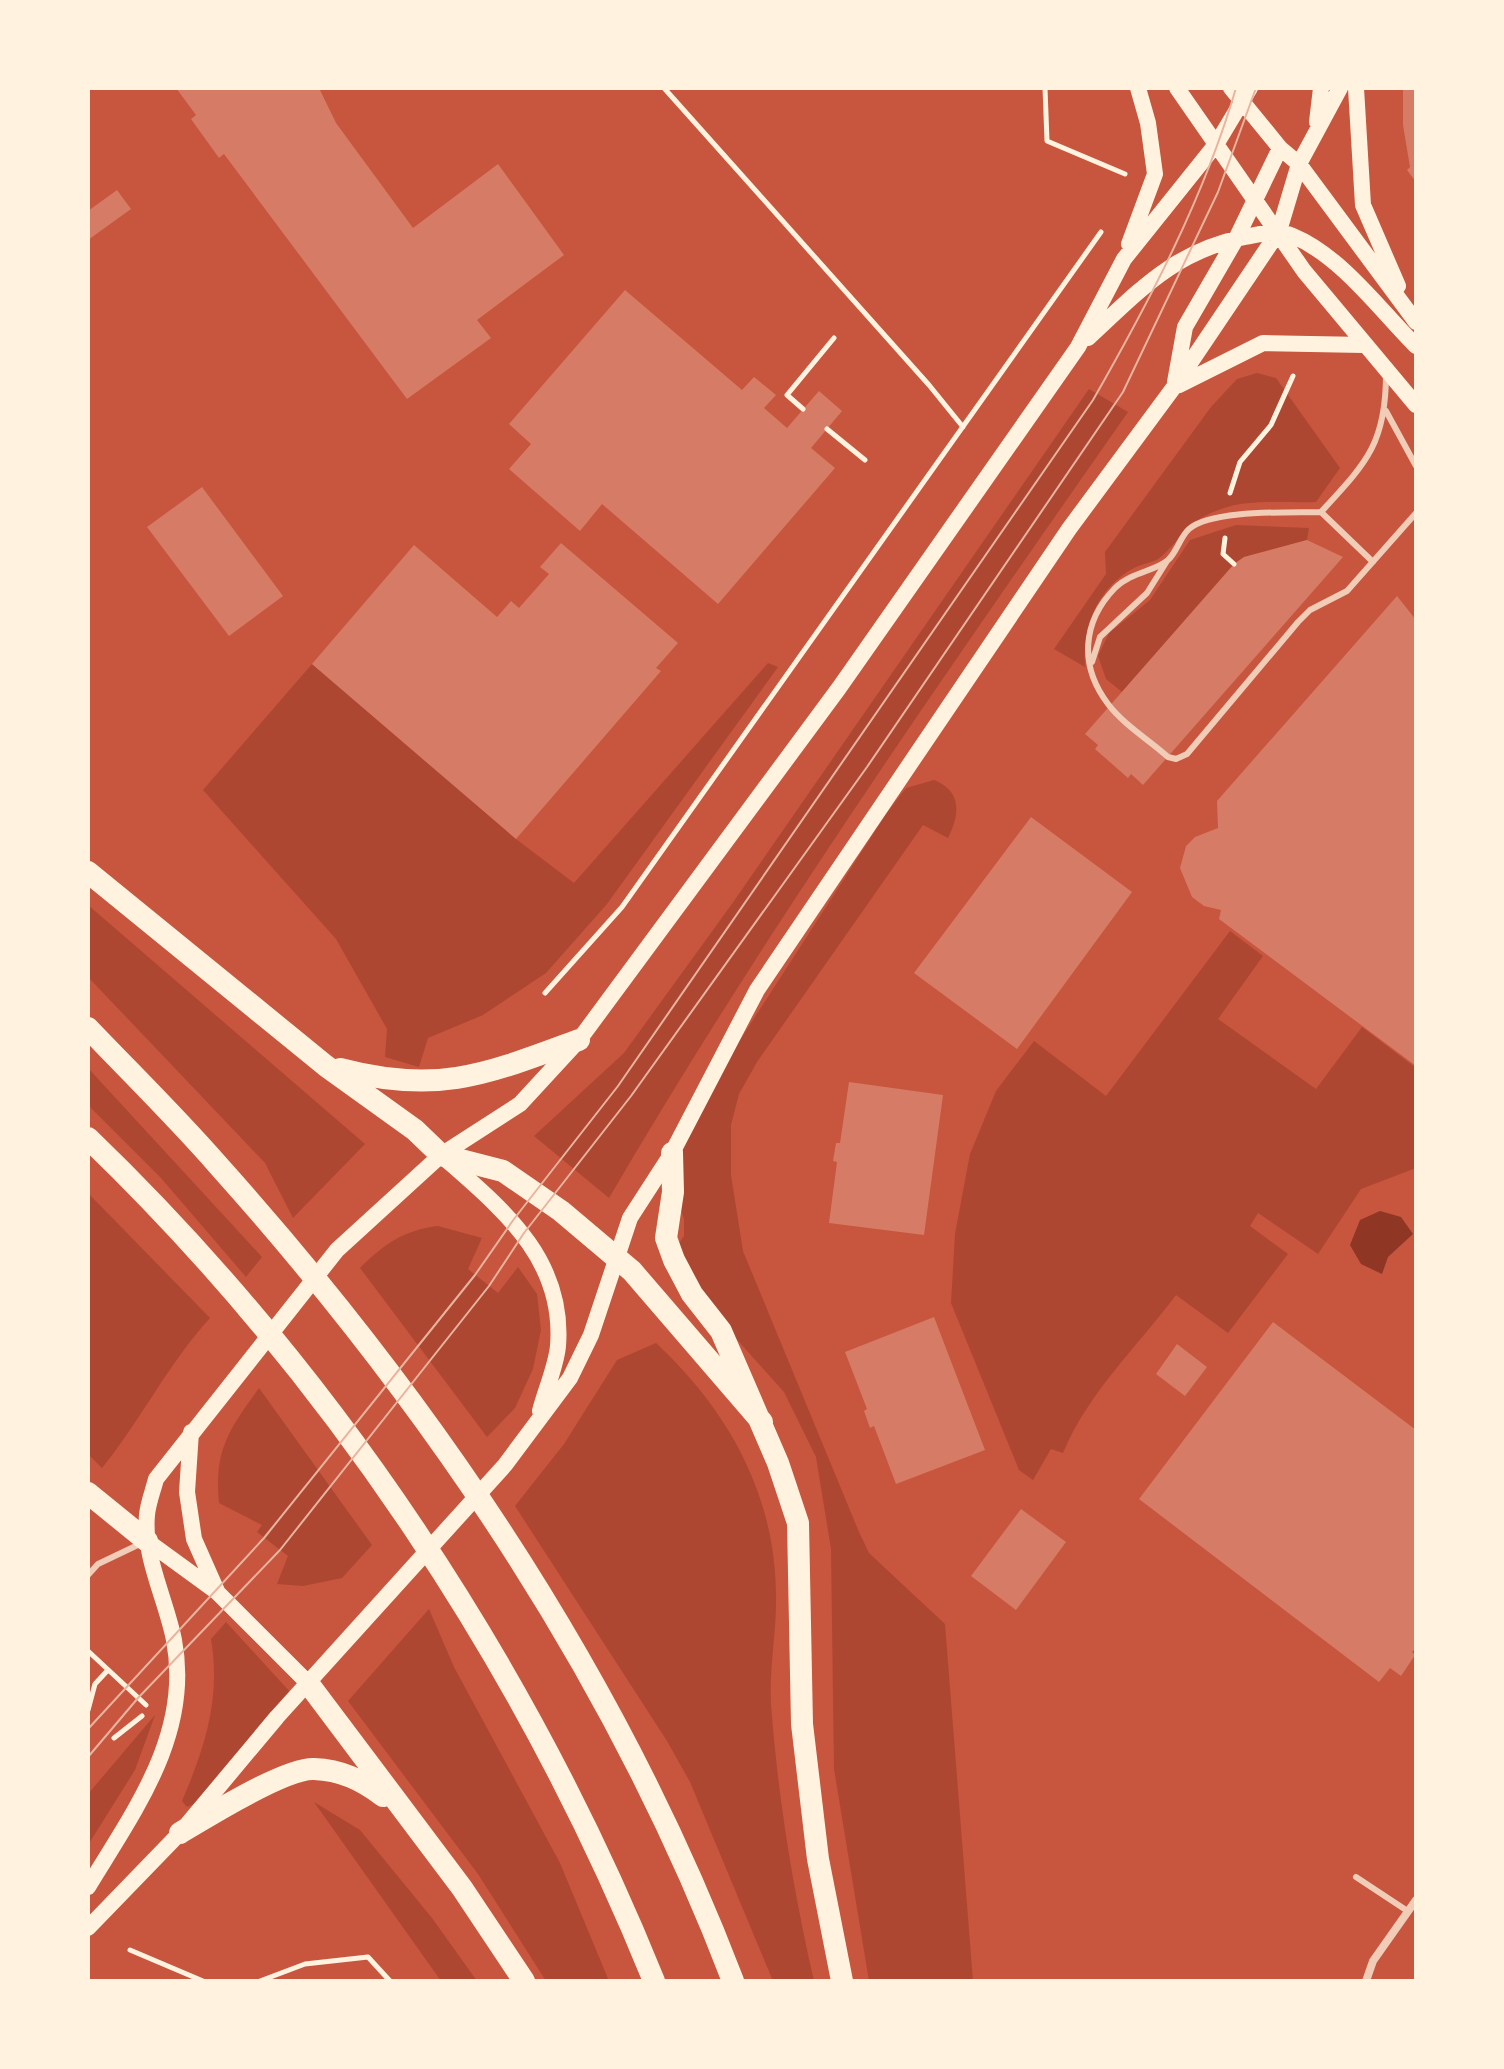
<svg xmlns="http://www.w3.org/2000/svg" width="1504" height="2069" font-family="Helvetica,sans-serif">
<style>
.green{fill:#ae4732}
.water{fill:#8f3625}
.building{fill:#d67c66}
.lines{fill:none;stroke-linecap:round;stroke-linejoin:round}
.path{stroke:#fff3e0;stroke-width:5}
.service{stroke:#f1ccb7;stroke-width:6}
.minor{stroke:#f1ccb7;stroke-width:8}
.secondary{stroke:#fff3e0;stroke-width:16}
.trunk{stroke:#fff3e0;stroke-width:22}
.tram{stroke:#e9b49f;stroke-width:2}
</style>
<rect width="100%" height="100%" fill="#c8553d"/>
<!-- green -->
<path class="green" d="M 1257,373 L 1276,378 L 1340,468 L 1316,502 C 1288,503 1250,499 1224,508 C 1184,522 1189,531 1162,556 C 1155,563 1143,563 1134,568 C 1097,588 1082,627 1085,667 L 1054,649 L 1106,574 L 1105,552 L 1211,407 L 1237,379 Z
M 1089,389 L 1128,412 C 948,670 768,926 609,1198 L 534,1136 L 624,1053 L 734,901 Z
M 1236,525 L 1309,528 L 1307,540 L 1244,557 L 1122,692 L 1106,679 L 1098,656 L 1109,633 L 1150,600 L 1190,540 Z
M 768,663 L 778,667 L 607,904 L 546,973 L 483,1015 L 428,1038 L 419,1067 L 385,1057 L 387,1029 L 336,939 L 203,790 L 312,664 L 516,839 L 574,883 Z
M 934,780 C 962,791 960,814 948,838 L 923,825 L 757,1062 L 739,1094 L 731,1125 L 731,1175 L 743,1251 L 859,1532 L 869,1553 L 945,1624 L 973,1981 L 869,1981 L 834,1769 L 831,1549 L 816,1457 L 784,1392 L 715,1315 L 675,1249 L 684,1236 L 684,1219 L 671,1180 L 700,1102 L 886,814 L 906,788 Z
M 88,905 L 365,1144 L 293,1218 L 265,1163 L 88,977 Z
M 1230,931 L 1263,956 L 1218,1019 L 1316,1089 L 1362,1027 L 1416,1068 L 1416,1168 L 1361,1189 L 1318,1254 L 1258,1213 L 1250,1226 L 1288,1254 L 1228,1333 L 1176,1295 C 1137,1347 1088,1393 1063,1453 L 1051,1449 L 1033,1480 L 1019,1470 L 951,1303 L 955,1234 L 970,1154 L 996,1091 L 1034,1041 L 1106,1096 Z
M 88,1068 L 262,1257 L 246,1277 L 161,1178 L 88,1105 Z
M 88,1193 L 210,1318 C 168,1364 141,1420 102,1468 L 88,1454 Z
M 438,1226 L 482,1238 L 468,1269 L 498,1293 L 518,1267 L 537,1294 L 541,1330 L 533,1369 L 515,1408 L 487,1437 L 360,1268 C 384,1244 404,1230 438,1226 Z
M 656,1343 C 728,1410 775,1494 776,1594 C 777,1631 769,1667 771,1704 C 778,1798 793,1889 814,1981 L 773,1981 L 690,1782 L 667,1741 L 515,1506 L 564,1444 L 617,1360 Z
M 259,1388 L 372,1545 L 342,1578 L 303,1586 L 277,1584 L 288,1556 L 257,1532 L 262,1525 L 219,1503 C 214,1449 229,1430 259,1388 Z
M 429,1609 L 454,1667 L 560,1863 L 609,1981 L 546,1981 L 478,1874 L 348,1701 Z
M 226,1622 L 291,1693 L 196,1803 L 187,1807 L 182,1801 C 205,1747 221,1699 211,1639 Z
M 155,1715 L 135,1770 L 88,1845 L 88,1794 Z
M 314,1802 L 360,1830 L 432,1918 L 477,1981 L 441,1981 Z"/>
<!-- water -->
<path class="water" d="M 1380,1211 L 1401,1217 L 1413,1234 L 1388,1257 L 1382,1274 L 1361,1264 L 1350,1245 L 1360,1220 Z"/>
<!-- building -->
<path class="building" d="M 176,88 L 319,88 L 336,123 L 413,228 L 498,164 L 564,255 L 477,320 L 491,338 L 407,399 L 224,154 L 219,158 L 191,119 L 196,115 Z
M 1403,88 L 1416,88 L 1416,182 L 1407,170 L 1410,167 L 1403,125 Z
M 117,190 L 131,209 L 88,240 L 88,211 Z
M 625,290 L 742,390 L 754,377 L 776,395 L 764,408 L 787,428 L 819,391 L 842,411 L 811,448 L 835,468 L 718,604 L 602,504 L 580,531 L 509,469 L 531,444 L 509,424 Z
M 202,487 L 283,596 L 229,636 L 147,527 Z
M 1307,540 L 1343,557 L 1143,785 L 1131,774 L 1128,778 L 1095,749 L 1098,745 L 1085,734 L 1234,564 L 1244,557 Z
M 561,543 L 678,643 L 656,668 L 661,671 L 516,839 L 312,664 L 414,545 L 497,617 L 511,601 L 519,608 L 549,574 L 540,567 Z
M 1397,596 L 1416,620 L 1416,1066 L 1219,919 L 1221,910 L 1204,906 L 1192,897 L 1180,868 L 1186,846 L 1195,837 L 1218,828 L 1217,801 Z
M 1031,817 L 1132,892 L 1017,1049 L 914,973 Z
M 849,1082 L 943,1095 L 924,1235 L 829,1223 L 837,1162 L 833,1161 L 836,1143 L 840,1143 Z
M 934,1317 L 985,1450 L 896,1484 L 874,1426 L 870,1428 L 864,1411 L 867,1409 L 845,1352 Z
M 1273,1322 L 1416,1430 L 1416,1647 L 1412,1652 L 1415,1655 L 1401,1676 L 1390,1668 L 1379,1682 L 1139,1499 Z
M 1177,1344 L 1207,1367 L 1185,1396 L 1156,1374 Z
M 1021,1509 L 1066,1542 L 1016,1610 L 971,1576 Z"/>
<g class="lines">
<!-- path -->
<path class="path" d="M 664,88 L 929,385 L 963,427
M 1045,88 L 1047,141 L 1125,174
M 803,409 L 787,395 L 834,338
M 827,429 L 865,460
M 1230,493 L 1240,462 L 1271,425 L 1293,376
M 1225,538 L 1223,554 L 1234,564
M 545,993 L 622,907 L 1101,232
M 88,1651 L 146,1705
M 88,1710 L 95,1684 L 108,1670
M 114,1738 L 142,1716
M 130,1950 L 203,1981
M 260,1981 L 305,1964 L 368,1957 L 390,1981"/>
<!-- service -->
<path class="service" d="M 1386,374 C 1386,444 1366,463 1321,512 C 1290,513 1212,509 1189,529 C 1180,537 1177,552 1168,560 C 1156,571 1131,572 1115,588 C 1082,622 1079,666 1108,704 C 1123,724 1149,740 1168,757 L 1176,759 L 1187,754 L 1298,622 L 1310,610 L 1347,591 L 1416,513
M 1386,411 L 1416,466
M 1321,512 L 1373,562
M 1092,662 L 1100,637 L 1147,593 L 1167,561
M 88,1575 L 98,1564 L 142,1543
M 1356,1877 L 1406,1910"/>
<!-- minor -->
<path class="minor" d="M 1366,1981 L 1373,1961 L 1416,1900"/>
<!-- secondary -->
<path class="secondary" d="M 1177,88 L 1304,271 L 1416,405
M 1231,88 L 1280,148 L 1299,164 L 1416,322
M 1356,88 L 1363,205 L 1398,286
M 1317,122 L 1321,88
M 1129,244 L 1155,174 L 1148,123 L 1138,88
M 1088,338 C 1139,291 1174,251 1245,237 C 1262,234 1277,229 1293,236 C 1341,256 1380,310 1416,346
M 1175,382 L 1185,327 L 1236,239 L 1280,148
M 1179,385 L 1263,343 L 1364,345
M 442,1156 C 501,1208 565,1258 558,1346 C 556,1367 545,1391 540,1411
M 191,1432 L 187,1492 L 194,1539 L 217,1591
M 147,1541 L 217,1592 L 308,1683
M 88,1887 C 134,1811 192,1734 174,1640 C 166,1599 143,1557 147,1515 C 148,1503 153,1491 156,1479 L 337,1250 L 441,1155 L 520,1104 L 579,1040 L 839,688 L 1078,347 L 1124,259 L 1217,143 L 1250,88
M 88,1928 L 180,1833 L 277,1717 L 505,1465 L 570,1378 L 591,1335 L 630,1218 L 672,1153 L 757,990 L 1069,529 L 1174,387 L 1279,231 L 1299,164 L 1340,88"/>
<!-- trunk -->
<path class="trunk" d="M 88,872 L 326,1066 L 415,1130 L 441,1155 L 503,1171 L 561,1211 L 632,1271 L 762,1422
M 88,1028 C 131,1073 176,1117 217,1164 C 433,1405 617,1677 733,1981
M 340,1069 C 438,1095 487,1074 579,1040
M 88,1138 C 332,1373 527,1667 654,1981
M 672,1153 L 673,1192 L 666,1238 L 674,1260 L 692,1294 L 721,1331 L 778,1463 L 798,1523 L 802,1724 L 818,1859 L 842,1981
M 88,1493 L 147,1541
M 308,1683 L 462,1888 L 524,1981
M 180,1833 C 208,1816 285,1768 314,1769 C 341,1770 362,1780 383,1796"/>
<!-- tram -->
<path class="tram" d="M 88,1729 L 264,1538 L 475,1275 L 514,1219 L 618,1086 L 1093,400 C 1149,302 1204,198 1236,88
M 88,1757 L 138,1698 L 280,1550 L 489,1286 L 524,1233 L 631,1096 L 867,767 L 1123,392 L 1218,192 L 1256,88"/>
</g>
<!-- border -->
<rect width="1504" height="2069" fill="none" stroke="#fff3e0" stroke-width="180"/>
</svg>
